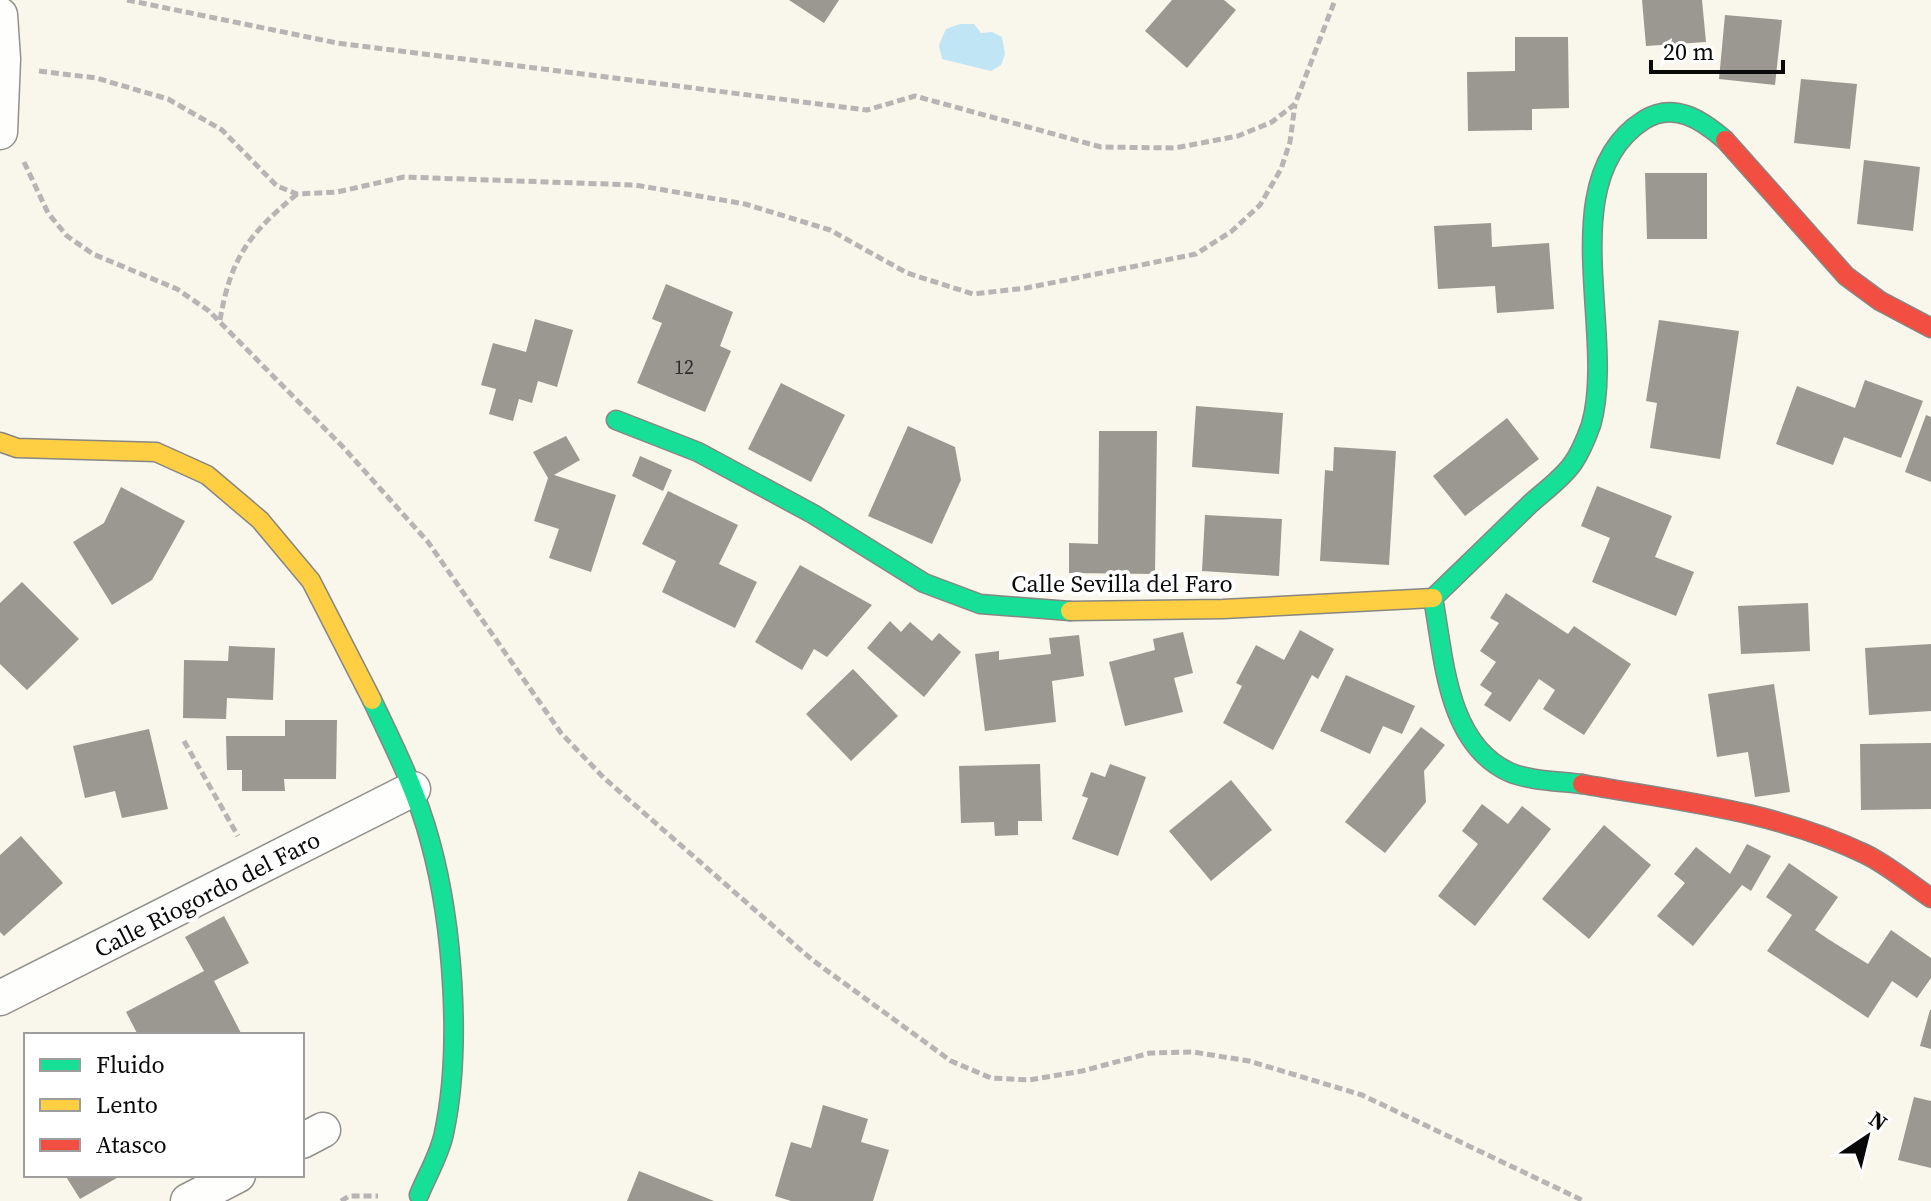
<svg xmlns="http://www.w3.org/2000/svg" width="1931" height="1201" font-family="'Source Serif 4',serif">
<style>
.water{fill:#c0e5f5}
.building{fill:#9b9892}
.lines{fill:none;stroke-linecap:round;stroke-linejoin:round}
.street-casing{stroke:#91908b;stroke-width:37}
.fast-casing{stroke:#888682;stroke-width:21}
.slow-casing{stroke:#888682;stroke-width:21}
.jam-casing{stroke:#888682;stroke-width:21}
.path{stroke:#b6b5b4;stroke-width:5;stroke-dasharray:8 4;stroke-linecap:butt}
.street{stroke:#fefefc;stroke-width:34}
.fast{stroke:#16e098;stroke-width:18}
.slow{stroke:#ffcf43;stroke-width:18}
.jam{stroke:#f24e42;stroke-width:18}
.labels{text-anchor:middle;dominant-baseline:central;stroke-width:8;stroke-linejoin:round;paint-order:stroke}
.number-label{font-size:20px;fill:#2e2d2b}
.street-label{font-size:24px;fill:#090909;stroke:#fff}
</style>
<rect width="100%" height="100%" fill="#f9f6ec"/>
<!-- water -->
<path class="water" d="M 960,24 L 974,24 L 981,33 L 992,32 L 1002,37 L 1005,54 L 1001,65 L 991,71 L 942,59 L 939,45 L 946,29 Z"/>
<!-- building -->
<path class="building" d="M 789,0 L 839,0 L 824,23 Z
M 1172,0 L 1224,0 L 1236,10 L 1187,68 L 1145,31 Z
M 1642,0 L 1702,0 L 1706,42 L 1646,46 Z
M 1725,15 L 1782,20 L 1775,85 L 1719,79 Z
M 1515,37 L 1568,37 L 1569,108 L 1532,109 L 1532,130 L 1468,131 L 1467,72 L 1515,71 Z
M 1801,79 L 1857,84 L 1850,149 L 1794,143 Z
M 1864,160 L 1920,167 L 1913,231 L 1857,224 Z
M 1645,173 L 1707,173 L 1707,239 L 1647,239 Z
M 1491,223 L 1492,247 L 1549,243 L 1554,309 L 1497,313 L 1495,286 L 1438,289 L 1434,226 Z
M 666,284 L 733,312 L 720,346 L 731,351 L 705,412 L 637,383 L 662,323 L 652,319 Z
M 535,319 L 573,330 L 557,387 L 538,381 L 532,403 L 519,399 L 513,421 L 489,414 L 496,389 L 481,385 L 493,343 L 526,352 Z
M 1659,320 L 1739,331 L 1720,459 L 1650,448 L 1657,403 L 1646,401 Z
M 1865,380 L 1923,401 L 1901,458 L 1844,437 L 1833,465 L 1776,444 L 1797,386 L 1855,408 Z
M 781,383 L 845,415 L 811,482 L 748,449 Z
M 1196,406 L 1283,413 L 1279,474 L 1192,467 Z
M 1926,415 L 1931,417 L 1931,482 L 1905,472 Z
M 1507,418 L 1539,459 L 1465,516 L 1433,476 Z
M 908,426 L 955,447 L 961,480 L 932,544 L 868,516 Z
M 1099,431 L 1157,431 L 1155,574 L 1069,573 L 1069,543 L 1098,544 Z
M 566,436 L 580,460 L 554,475 L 616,495 L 591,572 L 549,558 L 559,529 L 534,521 L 548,478 L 533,452 Z
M 1334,447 L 1396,451 L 1389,565 L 1320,561 L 1325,470 L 1333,471 Z
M 640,456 L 672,470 L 663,491 L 632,476 Z
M 1597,486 L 1672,516 L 1655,557 L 1694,572 L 1676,616 L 1592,582 L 1610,538 L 1581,526 Z
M 121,487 L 185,521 L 152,580 L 112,605 L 73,542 L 104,523 Z
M 668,491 L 738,525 L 719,564 L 757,582 L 735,628 L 662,592 L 676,561 L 642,544 Z
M 1205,515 L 1282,519 L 1279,576 L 1202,571 Z
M 800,565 L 872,605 L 827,657 L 814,649 L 802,670 L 755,642 Z
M 22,582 L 79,639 L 27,690 L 0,664 L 0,603 Z
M 1506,593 L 1568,634 L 1574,626 L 1631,664 L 1584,735 L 1543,709 L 1555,690 L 1539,679 L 1510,722 L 1484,705 L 1492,693 L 1480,685 L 1496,662 L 1480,651 L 1499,623 L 1490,618 Z
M 1808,603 L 1810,651 L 1741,654 L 1738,606 Z
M 890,621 L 901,632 L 910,622 L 932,641 L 939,633 L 961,652 L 924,697 L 867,648 Z
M 1300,630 L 1334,649 L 1318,679 L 1312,675 L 1273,750 L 1223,723 L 1242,686 L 1236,683 L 1256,645 L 1284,660 Z
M 1183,632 L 1193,673 L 1174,678 L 1183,712 L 1125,726 L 1109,662 L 1155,650 L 1153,639 Z
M 1079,635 L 1084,676 L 1052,681 L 1056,722 L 985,731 L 975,654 L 999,651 L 999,660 L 1051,654 L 1049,638 Z
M 1931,644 L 1931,711 L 1869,715 L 1865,648 Z
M 229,646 L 275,648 L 273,700 L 227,698 L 226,719 L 183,718 L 184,660 L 228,661 Z
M 853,669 L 898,716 L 851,761 L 806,714 Z
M 1346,675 L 1415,706 L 1402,734 L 1383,726 L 1370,754 L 1320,731 Z
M 1774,684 L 1790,792 L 1755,797 L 1748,752 L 1717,757 L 1708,694 Z
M 285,720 L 337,720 L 336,779 L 284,779 L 285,791 L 242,791 L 242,770 L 227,770 L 226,736 L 285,736 Z
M 1421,727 L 1445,745 L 1424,771 L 1426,802 L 1385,853 L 1345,822 Z
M 149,729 L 168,809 L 122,818 L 115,791 L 85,798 L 73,746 Z
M 1931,743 L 1931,809 L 1861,810 L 1860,744 Z
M 1040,764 L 1042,821 L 1018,821 L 1018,835 L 995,836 L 994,822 L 961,823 L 959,766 Z
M 1110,764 L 1146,777 L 1118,856 L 1072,839 L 1088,798 L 1082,796 L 1091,772 L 1105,777 Z
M 1231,780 L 1272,830 L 1211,881 L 1169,831 Z
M 1482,804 L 1508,824 L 1522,806 L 1551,829 L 1475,926 L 1438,896 L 1478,844 L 1462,831 Z
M 1604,825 L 1651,865 L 1589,939 L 1542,899 Z
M 21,836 L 63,883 L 4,936 L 0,932 L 0,855 Z
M 1747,844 L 1771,856 L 1751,891 L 1742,885 L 1693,946 L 1657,916 L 1685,883 L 1674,874 L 1696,847 L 1730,874 Z
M 1789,863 L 1838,897 L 1815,930 L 1828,939 L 1868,964 L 1891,930 L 1931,958 L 1931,978 L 1917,998 L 1892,981 L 1868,1018 L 1767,951 L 1792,915 L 1766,897 Z
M 224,916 L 249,963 L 214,981 L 242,1035 L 138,1035 L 126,1012 L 204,971 L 185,937 Z
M 1930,1010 L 1931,1010 L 1931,1049 L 1920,1046 Z
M 1914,1097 L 1931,1101 L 1931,1168 L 1898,1160 Z
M 823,1105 L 868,1119 L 861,1142 L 889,1150 L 873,1201 L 791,1201 L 775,1196 L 791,1142 L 811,1148 Z
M 639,1171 L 714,1201 L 627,1201 Z
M 65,1175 L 122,1175 L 80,1199 Z"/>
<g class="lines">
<defs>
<path id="street" d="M 0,15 L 3,59 L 0,132
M 0,998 L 413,789
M 302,1141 L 323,1130
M 188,1201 L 238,1175"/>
<path id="fast" d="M 616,420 L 698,452 L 813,514 L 924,583 L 980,604 L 1070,611
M 372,700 C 394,746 417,792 430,841 C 453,924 462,1049 444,1133 C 440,1154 427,1175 419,1195
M 1582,784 C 1560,781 1529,781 1509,772 C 1446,743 1444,656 1433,598 C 1465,567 1497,536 1529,505 C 1543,492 1562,479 1573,463 C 1580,453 1587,436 1591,425 C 1617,335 1551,179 1644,120 C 1674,101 1702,120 1725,140"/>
<path id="slow" d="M 0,442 L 17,448 L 156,452 L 207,475 L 260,520 L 311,581 L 372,700
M 1070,611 L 1223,609 L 1433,598"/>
<path id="jam" d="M 1725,140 L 1846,276 L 1880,301 L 1931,328
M 1582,784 C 1678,801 1776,811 1865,854 C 1888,865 1910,884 1931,898"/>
</defs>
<!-- street casing -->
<use href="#street" class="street-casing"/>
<!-- fast casing -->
<use href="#fast" class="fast-casing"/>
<!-- slow casing -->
<use href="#slow" class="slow-casing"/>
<!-- jam casing -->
<use href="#jam" class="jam-casing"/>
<!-- path -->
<path class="path" d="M 127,0 L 337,43 L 867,110 L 915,96 L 1101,147 L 1175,148 L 1238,136 L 1272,122 L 1295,104 L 1335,0
M 39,71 L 96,78 L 168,99 L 222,130 L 277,186 L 297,194 L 337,192 L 404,177 L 635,185 L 745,204 L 830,230 L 907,273 L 973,294 L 1026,288 L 1196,254 L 1232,231 L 1260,205 L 1281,169 L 1290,142 L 1295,104
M 24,162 L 48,213 L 67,236 L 93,254 L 177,289 L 209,311 L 343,447 L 428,542 L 561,733 L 604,778 L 811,959 L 951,1061 L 991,1078 L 1029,1080 L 1082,1071 L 1150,1053 L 1193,1052 L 1249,1061 L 1362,1095 L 1584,1201
M 220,320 C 231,257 249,234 297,194
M 184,741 L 238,836
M 341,1201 L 349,1196 L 378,1196"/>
<!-- street -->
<use href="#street" class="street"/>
<!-- fast -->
<use href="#fast" class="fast"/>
<!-- slow -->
<use href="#slow" class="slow"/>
<!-- jam -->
<use href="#jam" class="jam"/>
</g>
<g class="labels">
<!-- number labels -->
<g class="number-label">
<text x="684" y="367">12</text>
</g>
<!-- street labels -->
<g class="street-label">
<text x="1122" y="583">Calle Sevilla del Faro</text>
<text transform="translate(207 894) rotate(-27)">Calle Riogordo del Faro</text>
</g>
</g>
<!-- legend -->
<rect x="24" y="1033" width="280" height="144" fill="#ffffff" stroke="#9d9d9d" stroke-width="2"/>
<rect x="40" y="1059" width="40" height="12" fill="#16e098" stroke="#9d9d9d" stroke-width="2"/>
<text x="96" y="1073" font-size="24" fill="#090909">Fluido</text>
<rect x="40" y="1099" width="40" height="12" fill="#ffcf43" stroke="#9d9d9d" stroke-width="2"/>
<text x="96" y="1113" font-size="24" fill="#090909">Lento</text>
<rect x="40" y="1139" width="40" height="12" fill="#f24e42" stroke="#9d9d9d" stroke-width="2"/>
<text x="96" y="1153" font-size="24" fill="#090909">Atasco</text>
<!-- north arrow -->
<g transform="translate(1867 1137) rotate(35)" stroke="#ffffff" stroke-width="6" paint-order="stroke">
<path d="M0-6L14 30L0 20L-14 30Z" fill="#090909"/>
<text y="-12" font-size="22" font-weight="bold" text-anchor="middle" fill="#090909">N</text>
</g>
<!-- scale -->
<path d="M1651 60v12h132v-12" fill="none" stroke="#090909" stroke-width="4"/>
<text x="1663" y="60" font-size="24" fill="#090909" stroke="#ffffff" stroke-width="6" paint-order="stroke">20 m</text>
</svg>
